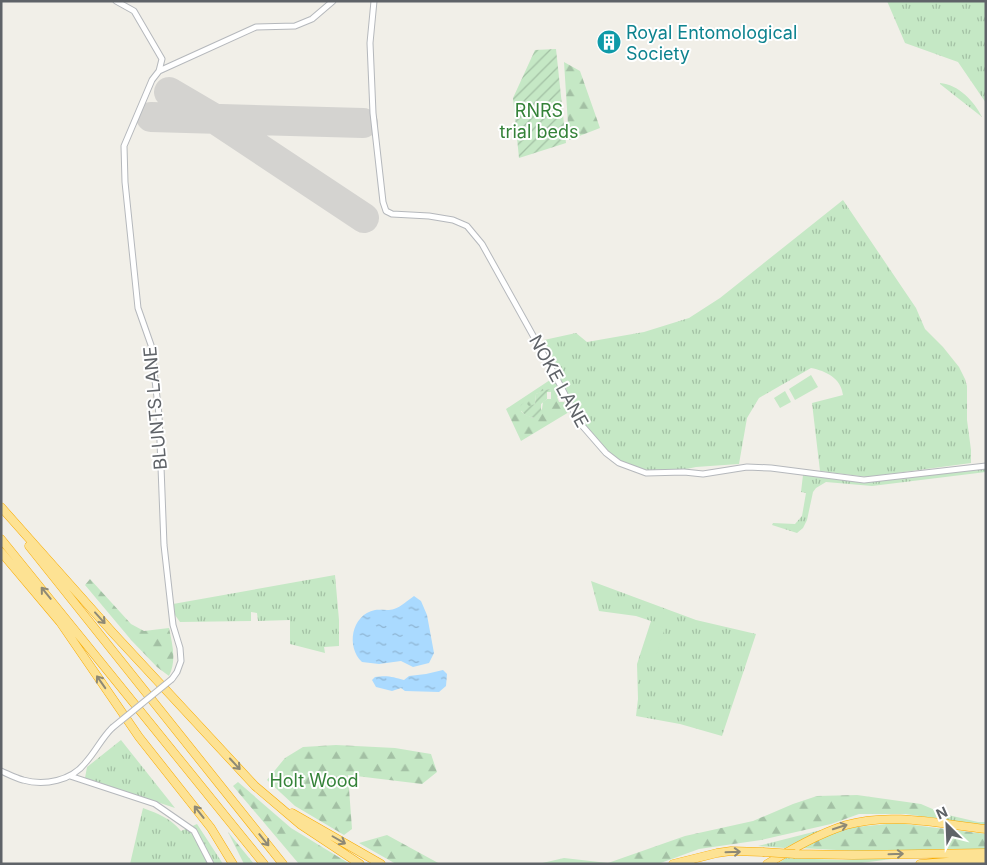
<svg xmlns="http://www.w3.org/2000/svg" width="987" height="865" font-family="Inter,sans-serif">
<style>
.grass{fill:url(#grass-tufts)}
.forest{fill:url(#forest-firs);fill-rule:evenodd}
.garden{fill:url(#garden-furrows)}
.pitch{fill:#c5e8c5}
.water{fill:url(#water-ripples)}
.lines{fill:none;stroke-linecap:round;stroke-linejoin:round}
.runway{stroke:#d4d3d0;stroke-width:30}
.minor-casing{stroke:#b5b8bc;stroke-width:7}
.highway-casing{stroke:#f9ab00;stroke-width:9}
.minor{stroke:#fff;stroke-width:5}
.highway{stroke:#fde293;stroke-width:8}
.minor-bridge-casing{stroke:#b5b8bc;stroke-width:7;stroke-linecap:butt}
.highway-bridge-casing{stroke:#f9ab00;stroke-width:9;stroke-linecap:butt}
.minor-bridge{stroke:#fff;stroke-width:5}
.highway-bridge{stroke:#fde293;stroke-width:8}
.oneway{stroke:#8e8975}
.labels{text-anchor:middle;dominant-baseline:central;stroke-width:4;stroke-linejoin:round;paint-order:stroke}
.culture-label{font-size:18px;fill:#0d838f;stroke:#fff;text-anchor:start}
.park-label{font-size:18px;fill:#348238;stroke:#fff}
.street-label{font-size:18px;fill:#5f6368;stroke:#fff}
</style>
<defs>
<pattern id="grass-tufts" width="24" height="20" patternUnits="userSpaceOnUse" patternTransform="scale(1.25)"><rect width="24" height="20" fill="#c5e8c5"/><path d="M3 7l-1-3M5 7V3M7 7l1-3M15 17l-1-3M17 17v-4M19 17l1-3" fill="none" stroke="#a3c0a4"/></pattern>
<pattern id="forest-firs" width="22" height="20" patternUnits="userSpaceOnUse" patternTransform="scale(1.25)"><rect width="22" height="20" fill="#c5e8c5"/><path d="M5 1l3.5 6h-7zM16 11l3.5 6h-7z" fill="#a3c0a4"/></pattern>
<pattern id="garden-furrows" width="10" height="10" patternUnits="userSpaceOnUse" patternTransform="scale(1.25)"><rect width="10" height="10" fill="#c5e8c5"/><path d="M-1 1l2-2M0 10L10 0M9 11l2-2" fill="none" stroke="#a3c0a4"/></pattern>
<pattern id="water-ripples" width="26" height="14" patternUnits="userSpaceOnUse" patternTransform="scale(1.25)"><rect width="26" height="14" fill="#aadaff"/><path d="M2 4q2-2 4 0t4 0M15 11q2-2 4 0t4 0" fill="none" stroke="#8eb4d2"/></pattern>
</defs>
<rect width="100%" height="100%" fill="#f1efe8"/>
<!-- grass -->
<path class="grass" d="M 887,1 L 986,1 L 986,103 L 958,62 L 905,43 Z
M 940,83 C 958,84 975,102 982,117 L 940,84 Z
M 843,200 L 916,308 L 925,329 L 943,347 L 959,367 L 965,379 L 967,386 L 967,420 L 971,450 L 971,463 L 867,477 L 820,471 L 812,403 L 843,395 C 841,378 826,371 811,368 L 759,398 L 747,418 L 739,464 C 724,465 710,466 696,467 C 685,469 673,472 662,471 C 644,471 622,465 608,453 C 577,426 560,377 544,340 L 576,333 L 587,342 L 644,332 L 689,318 L 720,298 Z
M 986,468 L 986,472 L 872,486 L 826,482 L 816,488 L 813,492 L 807,520 L 803,528 L 797,533 L 772,525 L 773,523 L 795,524 L 802,516 L 806,493 L 801,492 L 803,475 L 853,480 Z
M 335,575 L 339,620 L 339,646 L 324,647 L 325,653 L 290,644 L 290,620 L 258,621 L 257,613 L 251,612 L 251,621 L 180,622 L 175,615 L 173,604 Z
M 591,581 L 696,620 L 756,634 L 722,736 L 680,724 L 636,716 L 638,699 L 637,664 L 651,621 L 636,616 L 599,611 Z
M 121,740 L 175,808 L 85,778 L 87,767 Z
M 143,808 C 159,814 170,818 181,831 L 197,824 L 223,864 L 130,864 Z
M 906,814 L 944,814 L 978,822 L 986,822 L 986,826 Z
M 821,830 L 785,848 L 758,846 Z
M 899,857 L 899,858 L 854,864 L 777,864 L 786,858 L 842,860 Z"/>
<!-- forest -->
<path class="forest" d="M 564,62 L 580,71 L 600,128 L 569,140 Z
M 553,378 L 561,394 L 557,397 L 559,402 L 564,402 L 569,412 L 521,441 L 506,409 ZM 549,389 L 551,392 L 551,399 L 547,399 L 543,402 L 542,409 L 533,418 L 524,414 L 521,411 L 535,404 L 536,394 Z
M 90,579 L 131,624 L 144,631 L 169,628 C 172,643 177,660 169,676 L 157,667 L 132,641 L 85,585 Z
M 336,745 L 395,748 L 431,754 L 437,772 L 422,784 L 348,775 L 352,829 L 344,835 L 295,806 L 267,780 L 285,758 L 303,747 Z
M 238,782 L 291,828 L 350,864 L 299,864 L 233,786 Z
M 857,795 L 921,804 L 944,814 L 859,814 L 831,824 L 761,840 L 699,849 L 658,864 L 538,864 L 564,858 L 608,863 L 685,836 L 753,821 L 793,804 L 817,796 Z
M 897,823 L 986,834 L 986,849 L 874,852 L 799,848 L 846,828 Z
M 228,832 L 254,864 L 244,864 Z
M 387,835 L 440,864 L 396,864 L 359,843 Z"/>
<!-- garden -->
<path class="garden" d="M 556,49 L 566,143 L 519,158 L 513,98 L 535,50 Z
M 550,389 L 551,392 L 547,392 L 547,399 L 541,404 L 541,415 L 538,418 C 531,418 523,416 520,408 L 521,405 L 525,402 L 529,406 L 535,404 L 536,394 L 544,390 Z"/>
<!-- pitch -->
<path class="pitch" d="M 811,375 L 818,387 L 795,400 L 789,389 Z
M 785,391 L 791,402 L 780,408 L 774,398 Z
M 651,624 L 665,628 L 653,665 L 639,660 Z"/>
<!-- water -->
<path class="water" d="M 414,596 L 421,601 L 427,615 L 434,653 L 429,663 L 413,667 L 401,661 L 379,664 L 362,662 C 346,647 351,615 375,610 C 381,609 388,611 394,609 C 401,607 408,600 414,596 Z
M 443,670 L 447,674 L 446,686 L 439,692 L 405,691 L 401,688 L 392,691 L 376,687 L 372,680 L 375,677 C 388,675 393,677 404,680 L 409,676 L 426,674 Z"/>
<g class="lines">
<!-- runway -->
<path class="runway" d="M 169,92 L 215,119 L 364,218
M 151,117 L 363,123"/>
<defs>
<path id="minor" d="M 116,1 L 134,11 L 162,59 L 159,71 L 152,80 L 124,146 L 125,182 L 138,308 L 151,345 L 159,415 L 164,545 L 173,625 L 180,648 L 181,661 L 177,672 L 172,679
M 374,1 L 370,43 L 373,113 L 383,202 L 386,211 L 392,214 L 429,216 L 453,220 L 467,226 L 482,244 L 555,375 L 579,422 L 606,453 L 619,463 L 646,473 L 684,472 L 703,474 L 747,467 L 771,468 L 864,480 L 986,466
M 159,71 L 256,27 L 295,26 L 312,19 L 333,1
M 1,771 C 8,774 15,778 23,780 C 44,786 72,781 86,762 C 96,751 101,739 112,728
M 70,776 L 155,804 L 194,831 L 211,864"/>
<path id="highway" d="M 1,507 L 113,633 L 255,786 L 301,825 L 360,864
M 1,539 L 264,864
M 29,546 L 283,864
M 1,552 L 60,622 L 139,737 L 211,828 L 233,864
M 292,813 L 381,864
M 795,854 L 853,855 L 986,853
M 673,864 L 717,853 L 731,851 L 763,852
M 767,864 C 792,849 818,834 846,825 C 891,812 940,824 986,829
M 920,864 L 986,859"/>
</defs>
<!-- minor casing -->
<use href="#minor" class="minor-casing"/>
<!-- highway casing -->
<use href="#highway" class="highway-casing"/>
<!-- minor -->
<use href="#minor" class="minor"/>
<!-- highway -->
<use href="#highway" class="highway"/>
<defs>
<path id="minor-bridge" d="M 112,728 L 172,679"/>
<path id="highway-bridge" d="M 763,852 L 795,854"/>
</defs>
<!-- minor-bridge casing -->
<use href="#minor-bridge" class="minor-bridge-casing"/>
<!-- highway-bridge casing -->
<use href="#highway-bridge" class="highway-bridge-casing"/>
<!-- minor-bridge -->
<use href="#minor-bridge" class="minor-bridge"/>
<!-- highway-bridge -->
<use href="#highway-bridge" class="highway-bridge"/>
</g>
<!-- one-way arrows -->
<defs><path id="oneway-shaft" d="M-6 0H5M1.5-3L5.5 0L1.5 3" fill="none" stroke-width="1.6" stroke-linecap="round" stroke-linejoin="round" transform="scale(1.25)"/></defs>
<g class="oneway">
<use href="#oneway-shaft" transform="translate(46 593) rotate(-129)"/>
<use href="#oneway-shaft" transform="translate(100 618) rotate(48)"/>
<use href="#oneway-shaft" transform="translate(101 682) rotate(-125)"/>
<use href="#oneway-shaft" transform="translate(235 764) rotate(47)"/>
<use href="#oneway-shaft" transform="translate(199 812) rotate(-128)"/>
<use href="#oneway-shaft" transform="translate(840 827) rotate(-18)"/>
<use href="#oneway-shaft" transform="translate(264 840) rotate(51)"/>
<use href="#oneway-shaft" transform="translate(339 840) rotate(30)"/>
<use href="#oneway-shaft" transform="translate(733 852) rotate(-2)"/>
<use href="#oneway-shaft" transform="translate(896 854) rotate(-2)"/>
</g>
<!-- icons -->
<defs>
<symbol id="building-disc" viewBox="-11 -11 22 22"><circle r="9.5" fill="#0f9aa8" stroke="#fff"/><path d="M-4-6H4V6H1V3H-1V6H-4ZM-2.5-4.3h1.7v1.8h-1.7ZM.8-4.3h1.7v1.8H.8ZM-2.5-1h1.7V.8h-1.7ZM.8-1h1.7V.8H.8Z" fill="#fff"/></symbol>
</defs>
<g fill-rule="evenodd">
<use href="#building-disc" x="595" y="28" width="28" height="28"/>
</g>
<g class="labels">
<!-- culture labels -->
<g class="culture-label">
<text x="626" y="32">Royal Entomological<tspan x="626" dy="21">Society</tspan></text>
</g>
<!-- park labels -->
<g class="park-label">
<text x="539" y="110">RNRS<tspan x="539" dy="21">trial beds</tspan></text>
<text x="314" y="780">Holt Wood</text>
</g>
<!-- street labels -->
<g class="street-label">
<text transform="translate(559 381) rotate(61)">NOKE LANE</text>
<text transform="translate(155 408) rotate(-95)">BLUNTS LANE</text>
</g>
</g>
<!-- border -->
<rect width="987" height="865" fill="none" stroke="#5f6368" stroke-width="5"/>
<!-- north arrow -->
<g transform="translate(947 825) rotate(336)" stroke="#ffffff" stroke-width="4" paint-order="stroke">
<path d="M0-4L9 19L0 12L-9 19Z" fill="#5f6368"/>
<text y="-8" font-size="14" font-weight="bold" text-anchor="middle" fill="#5f6368">N</text>
</g>
</svg>
